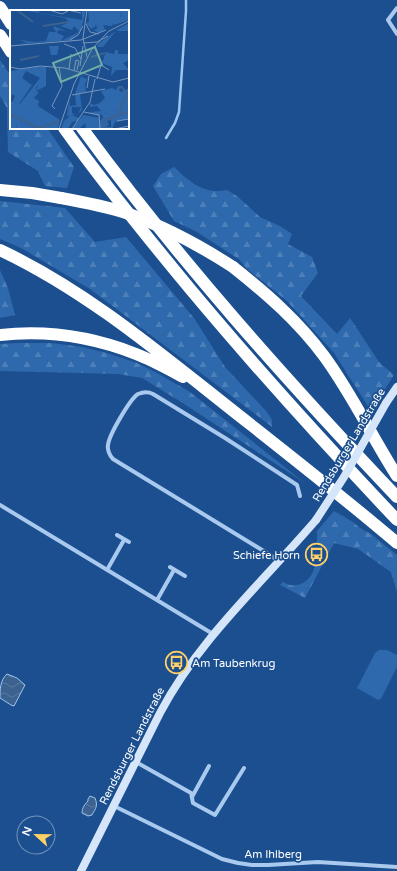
<svg xmlns="http://www.w3.org/2000/svg" width="397" height="871" font-family="'Varela Round',sans-serif">
<style>
.forest{fill:url(#forest-firs)}
.pitch{fill:#2e69ad}
.water{fill:url(#water-waves);stroke:#9cc4f0}
.lines{fill:none;stroke-linecap:round;stroke-linejoin:round}
.stream{stroke:#9cc4f0;stroke-width:2.5}
.street{stroke:#a9c9ee;stroke-width:4}
.secondary{stroke:#d6e6fa;stroke-width:8}
.highway{stroke:#fff;stroke-width:12}
.secondary-bridge{stroke:#d6e6fa;stroke-width:8}
.highway-bridge{stroke:#fff;stroke-width:12}
.labels{text-anchor:middle;dominant-baseline:central;stroke-width:3.5;stroke-linejoin:round;paint-order:stroke}
.street-label{font-size:11px;fill:#fff;stroke:#1b4f8f}
.poi-label{font-size:11px;fill:#fff;stroke:#1b4f8f;text-anchor:end}
.inset-river{fill:none;stroke:#3c6290;stroke-width:2}
.inset-road{fill:none;stroke:#7695bc;stroke-width:1}
.view{fill:#6fada8;fill-opacity:0.15;stroke:#6fada8;stroke-width:2}
.inset-edge{fill:none;stroke:#fff;stroke-width:2}
</style>
<defs>
<pattern id="forest-firs" width="22" height="20" patternUnits="userSpaceOnUse"><rect width="22" height="20" fill="#2e69ad"/><path d="M5 1l3.5 6h-7zM16 11l3.5 6h-7z" fill="#4d80b9"/></pattern>
<pattern id="water-waves" width="16" height="10" patternUnits="userSpaceOnUse"><rect width="16" height="10" fill="#3c6290"/><path d="M0 5q4-4 8 0t8 0" fill="none" stroke="#597aa1"/></pattern>
</defs>
<rect width="100%" height="100%" fill="#1b4f8f"/>
<!-- forest -->
<path class="forest" d="M 0,60 L 11,76 L 11,128 L 47,128 L 74,167 L 67,188 L 45,186 L 38,171 L 8,152 L 7,108 L 0,96 Z
M 174,167 C 190,182 204,195 227,190 L 237,196 L 260,217 L 280,226 L 292,234 L 288,244 L 312,257 L 318,273 L 301,296 L 337,334 L 350,318 L 379,362 L 394,375 L 371,411 L 334,353 L 287,301 L 246,268 L 240,260 L 197,232 L 174,221 L 153,186 L 161,174 Z
M 0,201 L 65,208 L 95,242 L 126,237 L 194,318 L 225,367 L 267,412 L 272,420 L 272,427 L 90,289 L 21,248 L 0,239 Z
M 0,270 L 8,288 L 15,315 L 0,318 Z
M 16,343 L 51,343 L 82,347 L 107,353 L 137,363 L 157,373 L 190,392 L 305,483 L 181,402 L 142,378 L 118,374 L 0,371 L 0,344 Z
M 334,511 L 353,522 L 360,528 L 371,534 L 397,555 L 397,592 L 391,572 L 358,549 L 334,543 L 305,598 L 280,585 L 283,582 C 287,584 291,586 295,585 C 304,585 312,577 314,569 C 315,565 315,562 316,559 L 319,559 L 320,551 L 317,550 L 317,531 Z"/>
<!-- pitch -->
<path class="pitch" d="M 379,650 L 387,650 L 397,655 L 397,667 L 381,699 L 378,700 L 357,688 L 375,653 Z"/>
<!-- water -->
<path class="water" d="M 7,674 L 17,678 L 25,685 L 14,706 L 11,705 L 0,698 C 0,690 0,680 7,674 Z
M 90,796 L 95,798 C 98,806 96,808 92,815 L 88,816 L 82,813 C 82,808 85,804 88,801 L 88,799 Z"/>
<g class="lines">
<!-- stream -->
<path class="stream" d="M 166,138 L 175,123 L 179,112 L 186,11 L 186,0"/>
<!-- street -->
<path class="street" d="M 397,8 L 388,20 L 397,34
M 0,505 L 213,634
M 117,535 L 129,542
M 279,561 L 267,553 L 113,459 C 110,456 107,450 108,445 C 109,435 130,399 138,394 C 143,392 149,392 153,394 L 225,438 L 297,485 L 300,496
M 170,567 L 185,576
M 107,570 L 124,540
M 157,600 L 174,570
M 136,762 L 191,793 L 193,803 L 215,815 L 244,768
M 192,797 L 209,766
M 114,806 L 222,859 L 238,863 L 252,865 L 268,865 L 318,862 L 397,867"/>
<!-- secondary -->
<path class="secondary" d="M 386,403 L 397,387
M 81,871 L 160,713 C 199,639 262,583 316,520"/>
<!-- highway -->
<path class="highway" d="M 0,7 L 11,24
M 0,35 L 11,52
M 64,128 C 104,184 147,237 191,290 C 257,369 326,445 397,520
M 82,128 C 178,259 286,380 397,497
M 0,190 L 32,193 L 61,198
M 0,250 C 83,289 155,349 227,406 C 284,451 342,496 397,543
M 233,267 C 267,294 298,321 324,356 C 352,394 372,437 397,476
M 0,335 C 46,330 93,337 136,354 C 152,360 168,369 183,377"/>
<!-- secondary-bridge -->
<path class="secondary-bridge" d="M 316,520 L 344,477 L 386,403"/>
<!-- highway-bridge -->
<path class="highway-bridge" d="M 61,198 C 83,202 105,206 126,213 C 164,226 199,245 233,267"/>
</g>
<!-- icons -->
<defs>
<symbol id="bus-ring" viewBox="-11 -11 22 22"><circle r="9.5" fill="#1b4f8f" stroke="#ffd166" stroke-width="1.5"/><path d="M-5-6H5V4H4V6H2V4H-2V6H-4V4H-5ZM-3.5-4V0h7V-4ZM-3.5 1.2v1.5H-2V1.2ZM2 1.2v1.5H3.5V1.2Z" fill="#ffd166"/></symbol>
</defs>
<g fill-rule="evenodd">
<use href="#bus-ring" x="304" y="542" width="25" height="25"/>
<use href="#bus-ring" x="164" y="650" width="25" height="25"/>
</g>
<g class="labels">
<!-- street labels -->
<g class="street-label">
<text transform="translate(349 445) rotate(-59)">Rendsburger Landstraße</text>
<text transform="translate(132 746) rotate(-63)">Rendsburger Landstraße</text>
<text x="273" y="854">Am Ihlberg</text>
</g>
<!-- poi labels -->
<g class="poi-label">
<text x="300" y="555">Schiefe Horn</text>
<text x="192" y="663" text-anchor="start">Am Taubenkrug</text>
</g>
</g>
<!-- overview -->
<g transform="translate(10 10)">
<rect width="119" height="119" fill="#1b4f8f"/>
<path d="M 13,0 L 27,0 L 30,3 L 72,10 L 72,0 L 76,0 L 71,20 L 61,30 L 0,35 L 17,33 L 9,30 L 25,32 L 27,25 L 25,32 L 36,31 L 39,22 L 45,22 L 46,21 L 43,18 L 45,16 L 47,18 L 59,12 L 55,8 ZM 64,16 L 69,21 L 67,23 L 51,31 L 54,26 L 47,23 L 48,20 L 56,21 L 48,18 L 50,16 L 62,20 ZM 112,0 L 119,0 L 119,10 L 104,15 L 103,12 L 111,6 ZM 119,13 L 119,21 L 106,21 L 93,37 L 87,37 L 89,33 L 110,18 ZM 39,36 L 49,36 L 47,45 L 41,45 ZM 105,40 L 108,40 L 108,44 L 119,44 L 119,50 L 113,53 L 119,60 L 106,60 L 101,66 L 102,57 L 92,53 L 96,42 L 104,44 ZM 25,57 L 36,57 L 36,76 L 26,81 L 30,68 L 16,61 L 12,68 L 22,75 L 9,94 L 3,91 L 5,86 L 3,84 L 0,88 L 1,61 ZM 61,105 L 69,108 L 68,111 L 62,112 L 58,119 L 51,119 L 54,111 ZM 7,112 L 28,119 L 6,119 Z" fill="#2e69ad" fill-rule="evenodd"/>
<path d="M 78,0 L 112,0 L 112,2 L 108,12 L 105,11 L 102,16 L 93,15 L 95,19 L 89,23 L 83,20 L 87,19 L 86,14 L 85,17 L 81,19 L 76,13 L 79,12 ZM 30,68 L 32,71 L 26,77 L 26,81 L 29,82 L 24,88 L 29,91 L 28,96 L 50,110 L 48,118 L 28,119 L 7,112 L 6,119 L 0,119 L 0,108 L 3,106 L 0,102 L 0,94 L 2,91 L 10,94 ZM 108,76 L 111,76 L 109,80 L 111,82 L 119,78 L 119,109 L 105,112 L 102,119 L 76,118 L 75,113 L 69,119 L 62,119 L 73,105 L 89,108 L 89,106 L 79,102 L 91,101 L 87,96 L 80,97 L 80,93 L 84,95 L 90,93 L 95,88 L 91,81 L 102,78 L 106,80 ZM 105,101 L 101,105 L 101,117 L 96,117 L 90,111 L 90,105 ZM 65,84 L 70,84 L 72,100 L 68,104 L 71,97 L 62,97 L 62,103 L 65,105 L 57,106 L 59,90 L 60,96 L 66,95 Z" fill="#2e69ad" fill-rule="evenodd"/>
<path d="M 98,100 L 108,102 L 101,105 L 101,110 L 97,111 L 99,114 L 95,119 L 90,111 L 93,108 L 92,103 L 96,104 Z" fill="#2e69ad"/>
<path d="M 71,66 L 76,69 L 78,68 L 75,74 L 76,82 L 65,84 Z" fill="#2e69ad"/>
<path class="inset-river" d="M 8,1 L 23,12M 33,16 L 59,12M 81,47 L 95,43M 10,50 L 29,46M 0,104 L 26,117 L 33,117 L 49,111M 108,104 L 117,85 L 112,77 L 109,78M 95,119 L 94,110 L 119,102"/>
<path class="inset-road" d="M 39,0 L 52,4 L 58,1M 58,0 L 71,3M 77,0 L 73,28 L 77,47M 76,14 L 80,22 L 89,24M 60,30 L 68,25 L 73,16M 73,33 L 87,32 L 98,26M 54,34 L 65,38 L 71,49M 0,36 L 71,30 L 96,20M 70,56 L 73,36M 0,57 L 10,59 L 30,56 L 55,58 L 103,72 L 119,68M 59,59 L 61,44M 64,61 L 66,50 L 69,51 L 67,60M 87,69 L 91,55 L 99,60M 77,78 L 79,66M 62,85 L 95,79M 45,99 L 42,96 L 52,76 L 49,57M 74,102 L 89,105 L 90,119M 107,111 L 119,109M 49,119 L 64,74 L 82,39 L 99,21 L 119,11M 62,119 L 80,92 L 85,69M 105,119 L 119,116"/>
<path class="view" d="M 85,37 L 92,55 L 51,72 L 43,53 Z"/>
<rect width="119" height="119" class="inset-edge"/>
</g>
<!-- north arrow -->
<g transform="translate(36 835) rotate(292)"><circle r="19" fill="#1b4f8f" stroke="#7695bc"/>
<path d="M0-3L7 15L0 10L-7 15Z" fill="#ffd166"/>
<text y="-6" font-size="11" font-weight="bold" text-anchor="middle" fill="#ffffff">N</text>
</g>
</svg>
